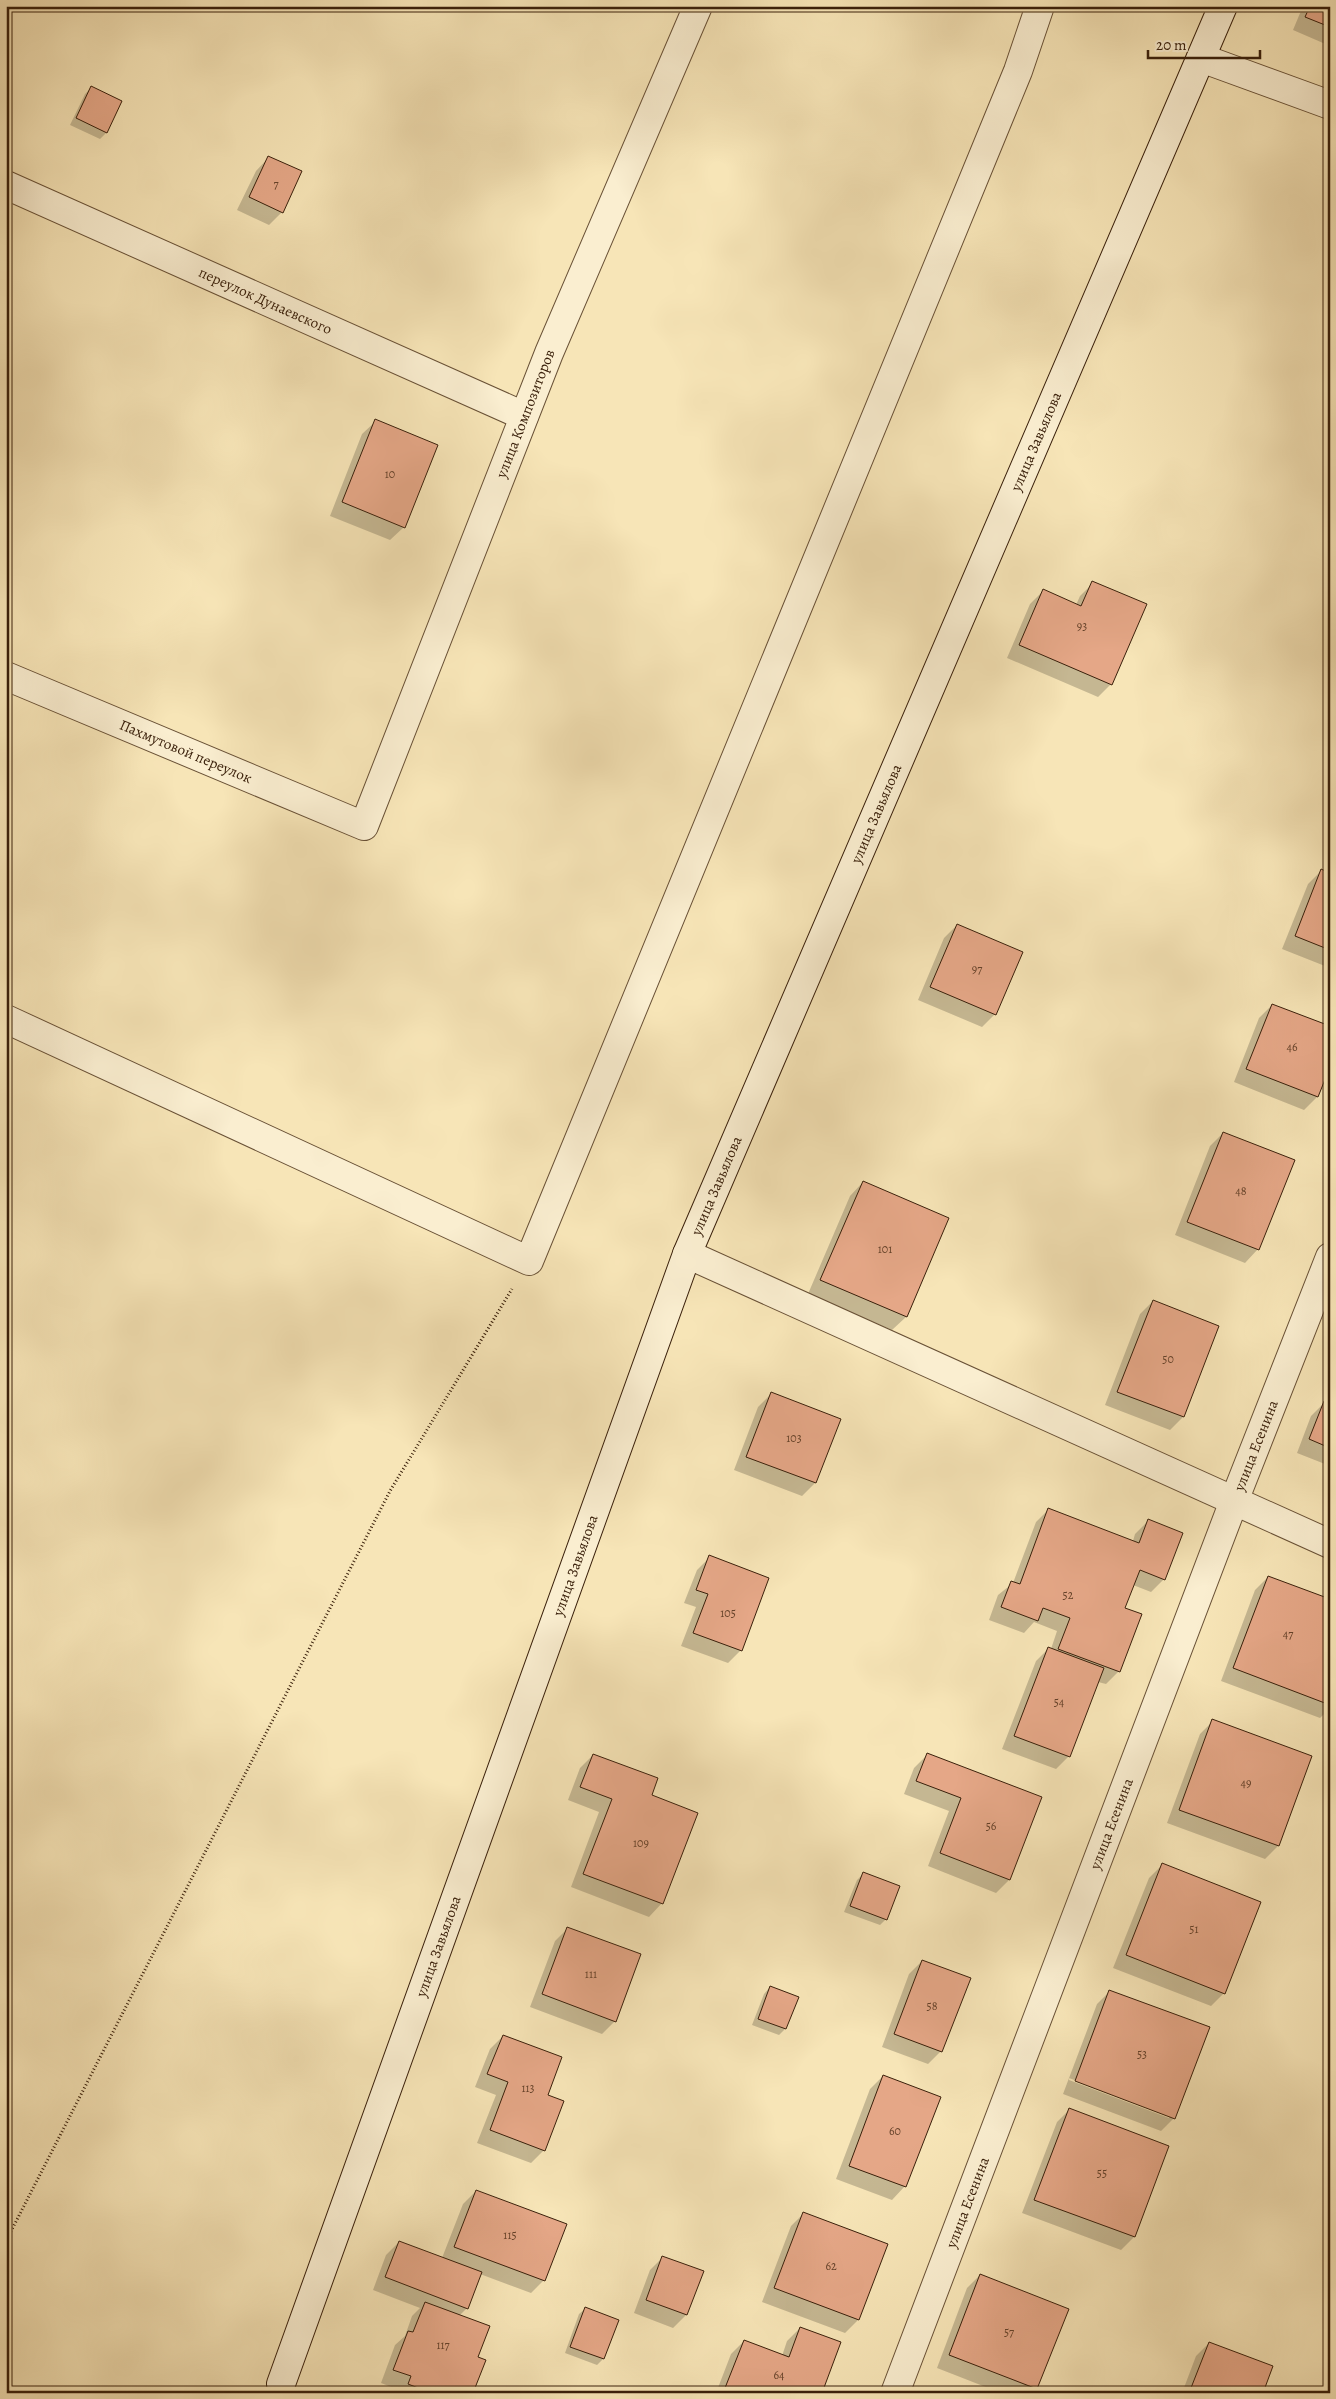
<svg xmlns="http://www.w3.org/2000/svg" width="1336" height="2399" font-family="Alegreya,serif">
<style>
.shadow{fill:#0003;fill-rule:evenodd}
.building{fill:#e5a787;stroke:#3a200b}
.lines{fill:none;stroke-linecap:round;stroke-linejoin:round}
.street-casing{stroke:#695136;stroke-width:30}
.secondary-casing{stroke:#3a200b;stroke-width:30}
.path{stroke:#3a200b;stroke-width:3;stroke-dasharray:1 2.5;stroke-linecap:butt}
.street{stroke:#faeed0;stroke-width:28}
.secondary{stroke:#faeed0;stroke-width:28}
.labels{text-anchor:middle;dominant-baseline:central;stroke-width:5;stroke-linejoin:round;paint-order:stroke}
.number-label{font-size:12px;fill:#65422a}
.street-label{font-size:15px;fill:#3a200b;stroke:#faeed0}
</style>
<rect width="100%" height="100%" fill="#f7e5b7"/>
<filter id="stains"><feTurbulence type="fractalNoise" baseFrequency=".004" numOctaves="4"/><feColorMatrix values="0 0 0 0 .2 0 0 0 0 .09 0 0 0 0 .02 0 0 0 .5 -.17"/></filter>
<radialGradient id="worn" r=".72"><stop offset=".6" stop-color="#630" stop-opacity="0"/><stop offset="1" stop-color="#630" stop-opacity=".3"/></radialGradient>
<!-- shadow -->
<path class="shadow" d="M 1303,6 L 1330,6 L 1330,46 L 1293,30 Z
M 91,88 L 106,133 L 100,139 L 70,125 L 85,94 Z
M 269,157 L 282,212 L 269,225 L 237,210 L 256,171 Z
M 376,421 L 404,527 L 390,540 L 330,516 L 362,434 Z
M 1093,583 L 1111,684 L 1098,697 L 1007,658 L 1030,604 L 1043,591 L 1076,605 L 1080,596 Z
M 1321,871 L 1330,874 L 1330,968 L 1282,949 L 1308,884 Z
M 957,925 L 995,1014 L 982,1027 L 918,1000 L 944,938 Z
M 1272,1005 L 1330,1064 L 1317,1097 L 1304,1110 L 1234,1082 L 1259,1018 Z
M 1223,1133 L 1258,1249 L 1245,1263 L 1175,1235 L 1210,1146 Z
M 863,1182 L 947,1219 L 906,1317 L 892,1330 L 808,1294 L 850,1196 Z
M 1153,1301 L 1218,1326 L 1183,1417 L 1170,1430 L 1105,1405 L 1140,1314 Z
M 771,1394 L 839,1419 L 815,1483 L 802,1496 L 734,1470 L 758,1407 Z
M 1324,1403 L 1330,1405 L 1330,1466 L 1297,1453 L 1311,1416 Z
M 1049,1509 L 1133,1541 L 1135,1534 L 1148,1521 L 1164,1579 L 1151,1592 L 1133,1585 L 1124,1609 L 1119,1671 L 1106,1684 L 1098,1682 L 1069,1756 L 1056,1769 L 1002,1749 L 1036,1661 L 1049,1648 L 1051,1649 L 1057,1631 L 1034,1622 L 1024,1633 L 989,1620 L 998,1595 L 1013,1583 L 1036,1522 Z
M 710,1557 L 741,1650 L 728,1663 L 681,1646 L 696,1607 L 684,1603 L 697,1570 Z
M 1268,1577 L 1330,1601 L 1330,1708 L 1320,1718 L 1221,1681 L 1255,1590 Z
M 1213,1721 L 1311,1757 L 1278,1846 L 1265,1859 L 1167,1823 L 1200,1734 Z
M 593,1755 L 650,1796 L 662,1903 L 649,1917 L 571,1887 L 599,1812 L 568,1800 L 580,1768 Z
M 927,1755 L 1040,1798 L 1009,1880 L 996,1893 L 928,1866 L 949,1811 L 904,1794 L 914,1768 Z
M 1162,1865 L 1224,1993 L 1211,2006 L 1113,1968 L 1149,1878 Z
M 863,1874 L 886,1919 L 880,1925 L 844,1912 L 857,1880 Z
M 568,1928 L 615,2021 L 602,2034 L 530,2007 L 555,1941 Z
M 922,1961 L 941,2051 L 928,2064 L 882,2047 L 909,1974 Z
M 770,1987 L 785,2029 L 779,2035 L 752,2025 L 764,1994 Z
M 1110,1991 L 1174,2118 L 1161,2131 L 1063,2094 L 1097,2004 ZM 1069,2078 L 1169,2115 L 1169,2118 L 1069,2080 Z
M 503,2036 L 546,2095 L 544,2150 L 531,2163 L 477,2143 L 496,2095 L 475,2087 L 490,2049 Z
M 883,2076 L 905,2186 L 892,2200 L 836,2179 L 870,2089 Z
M 1070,2109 L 1168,2146 L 1134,2237 L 1121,2250 L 1022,2213 L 1057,2122 Z
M 476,2191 L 544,2280 L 531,2293 L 480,2274 L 467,2308 L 459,2316 L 472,2393 L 398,2393 L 399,2390 L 381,2383 L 395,2345 L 405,2336 L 412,2316 L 420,2308 L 373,2290 L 386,2255 L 399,2242 L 442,2258 L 463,2204 Z
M 804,2213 L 886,2244 L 858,2320 L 845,2333 L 762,2302 L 791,2226 Z
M 663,2257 L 702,2272 L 686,2315 L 673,2328 L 634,2313 L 650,2270 Z
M 980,2275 L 1036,2388 L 1032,2393 L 1001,2393 L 937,2368 L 967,2288 Z
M 586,2308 L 618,2321 L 603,2359 L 597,2365 L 565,2353 L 579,2314 Z
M 800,2328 L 820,2393 L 716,2393 L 731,2354 L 744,2341 L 782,2356 L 787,2341 Z
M 1209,2343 L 1261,2393 L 1182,2393 L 1196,2356 Z"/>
<!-- building -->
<path class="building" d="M 1310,6 L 1330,6 L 1330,27 L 1305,17 Z
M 91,86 L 122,101 L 107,133 L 76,118 Z
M 268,156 L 302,171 L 283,213 L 249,197 Z
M 375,419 L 438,445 L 405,528 L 342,502 Z
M 1092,581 L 1147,604 L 1112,685 L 1019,645 L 1043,589 L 1081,606 Z
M 1321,869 L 1330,873 L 1330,950 L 1295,936 Z
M 957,924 L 1023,952 L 996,1015 L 930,987 Z
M 1272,1004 L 1330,1026 L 1330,1067 L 1318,1097 L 1246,1069 Z
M 1223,1132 L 1295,1160 L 1259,1250 L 1187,1222 Z
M 863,1181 L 949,1218 L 907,1317 L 820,1280 Z
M 1153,1300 L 1219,1326 L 1184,1417 L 1117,1392 Z
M 771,1392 L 841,1419 L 816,1483 L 746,1457 Z
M 1324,1401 L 1330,1403 L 1330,1448 L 1309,1439 Z
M 1048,1508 L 1139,1543 L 1148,1519 L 1183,1533 L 1165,1580 L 1140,1570 L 1125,1608 L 1142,1614 L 1120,1672 L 1058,1649 L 1070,1618 L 1043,1608 L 1038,1621 L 1001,1607 L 1011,1581 L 1020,1584 Z
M 709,1555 L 769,1578 L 742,1651 L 693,1633 L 708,1594 L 696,1590 Z
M 1268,1576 L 1330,1599 L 1330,1705 L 1233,1668 Z
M 1048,1647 L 1104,1668 L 1070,1757 L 1014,1736 Z
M 1212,1719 L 1312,1756 L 1279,1846 L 1179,1810 Z
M 927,1753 L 1042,1797 L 1010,1880 L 940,1853 L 961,1798 L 916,1781 Z
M 593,1754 L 658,1778 L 652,1795 L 698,1813 L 663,1904 L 583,1874 L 612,1799 L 580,1787 Z
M 1162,1863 L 1261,1902 L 1225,1994 L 1126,1955 Z
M 863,1872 L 900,1886 L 887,1920 L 850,1906 Z
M 567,1927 L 641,1954 L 616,2022 L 542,1994 Z
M 922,1960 L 971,1978 L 942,2052 L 894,2034 Z
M 770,1986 L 799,1997 L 786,2029 L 758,2019 Z
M 1109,1990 L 1210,2027 L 1175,2119 L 1075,2081 Z
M 503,2035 L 562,2057 L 548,2095 L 564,2101 L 545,2151 L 490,2130 L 508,2082 L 487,2074 Z
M 883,2075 L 941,2097 L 906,2187 L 849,2166 Z
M 1069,2108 L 1169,2146 L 1135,2237 L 1034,2200 Z
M 476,2190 L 567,2224 L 545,2281 L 454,2247 Z
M 803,2212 L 888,2244 L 859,2320 L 774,2288 Z
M 399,2241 L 482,2272 L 468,2309 L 385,2277 Z
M 662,2256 L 704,2271 L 687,2315 L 646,2300 Z
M 980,2274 L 1069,2309 L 1037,2389 L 949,2355 Z
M 425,2302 L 490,2326 L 478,2357 L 486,2360 L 473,2393 L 431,2393 L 408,2384 L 411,2376 L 393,2370 L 408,2331 L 413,2332 Z
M 585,2307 L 619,2320 L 604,2359 L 570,2347 Z
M 800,2327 L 841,2342 L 822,2393 L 723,2393 L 744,2340 L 789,2357 Z
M 1209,2342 L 1273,2366 L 1263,2393 L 1189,2393 Z"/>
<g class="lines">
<defs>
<g id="street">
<path d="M 1201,58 L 1330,105"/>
<path id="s1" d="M 6,185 L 524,416"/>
<path id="s2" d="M 6,676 L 364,826 L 549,353 L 698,6"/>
<path d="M 6,1019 L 529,1261 L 1018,71 L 1040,6"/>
<path d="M 687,1254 L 1330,1544"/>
<path id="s3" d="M 895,2393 L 1234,1501 L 1330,1257"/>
</g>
<g id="secondary">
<path id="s4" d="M 281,2384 L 687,1254 L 1223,6"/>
</g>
</defs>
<!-- street casing -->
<use href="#street" class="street-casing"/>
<!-- secondary casing -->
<use href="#secondary" class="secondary-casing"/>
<!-- path -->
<path class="path" d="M 6,2241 L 390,1491 L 512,1289"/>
<!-- street -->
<use href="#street" class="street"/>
<!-- secondary -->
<use href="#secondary" class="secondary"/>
</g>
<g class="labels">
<!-- number labels -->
<g class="number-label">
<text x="276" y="184">7</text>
<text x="390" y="474">10</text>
<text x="1082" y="626">93</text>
<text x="977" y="969">97</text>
<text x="1292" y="1047">46</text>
<text x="1241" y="1191">48</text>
<text x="885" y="1249">101</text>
<text x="1168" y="1359">50</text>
<text x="794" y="1438">103</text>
<text x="1068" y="1595">52</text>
<text x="728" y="1613">105</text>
<text x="1288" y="1634">47</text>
<text x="1059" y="1702">54</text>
<text x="1246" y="1783">49</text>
<text x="991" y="1826">56</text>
<text x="641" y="1843">109</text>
<text x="1194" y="1929">51</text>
<text x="591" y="1974">111</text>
<text x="932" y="2006">58</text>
<text x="1142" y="2054">53</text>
<text x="528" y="2088">113</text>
<text x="895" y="2131">60</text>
<text x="1102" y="2173">55</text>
<text x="510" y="2235">115</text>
<text x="831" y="2266">62</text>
<text x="1009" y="2332">57</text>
<text x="443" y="2345">117</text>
<text x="779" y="2375">64</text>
</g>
<!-- street labels -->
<g class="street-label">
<text stroke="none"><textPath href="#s1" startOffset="284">переулок Дунаевского</textPath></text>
<text stroke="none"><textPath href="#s2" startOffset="831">улица Композиторов</textPath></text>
<text stroke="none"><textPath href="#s4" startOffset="2085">улица Завьялова</textPath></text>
<text stroke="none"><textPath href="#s2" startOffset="195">Пахмутовой переулок</textPath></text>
<text stroke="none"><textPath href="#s4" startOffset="1680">улица Завьялова</textPath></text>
<text stroke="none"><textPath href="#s4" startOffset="1275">улица Завьялова</textPath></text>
<text stroke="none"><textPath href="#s3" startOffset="1014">улица Есенина</textPath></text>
<text stroke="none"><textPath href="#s4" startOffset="870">улица Завьялова</textPath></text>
<text stroke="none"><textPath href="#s3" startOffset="609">улица Есенина</textPath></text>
<text stroke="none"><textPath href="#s4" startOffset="465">улица Завьялова</textPath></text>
<text stroke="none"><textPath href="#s3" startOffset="204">улица Есенина</textPath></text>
</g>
</g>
<!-- margin -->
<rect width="1336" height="2399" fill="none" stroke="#f7e5b7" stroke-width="25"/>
<rect x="8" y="8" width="1321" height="2384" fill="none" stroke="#3a200b" stroke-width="2.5"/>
<rect x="12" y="12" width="1311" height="2374" fill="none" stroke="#3a200b"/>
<!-- scale -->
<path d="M1148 50v8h112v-8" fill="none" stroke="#3a200b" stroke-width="2.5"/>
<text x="1156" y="50" font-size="15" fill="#3a200b" stroke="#faeed0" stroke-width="4" paint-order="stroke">20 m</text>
<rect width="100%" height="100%" filter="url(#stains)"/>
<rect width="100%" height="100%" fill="url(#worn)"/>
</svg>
